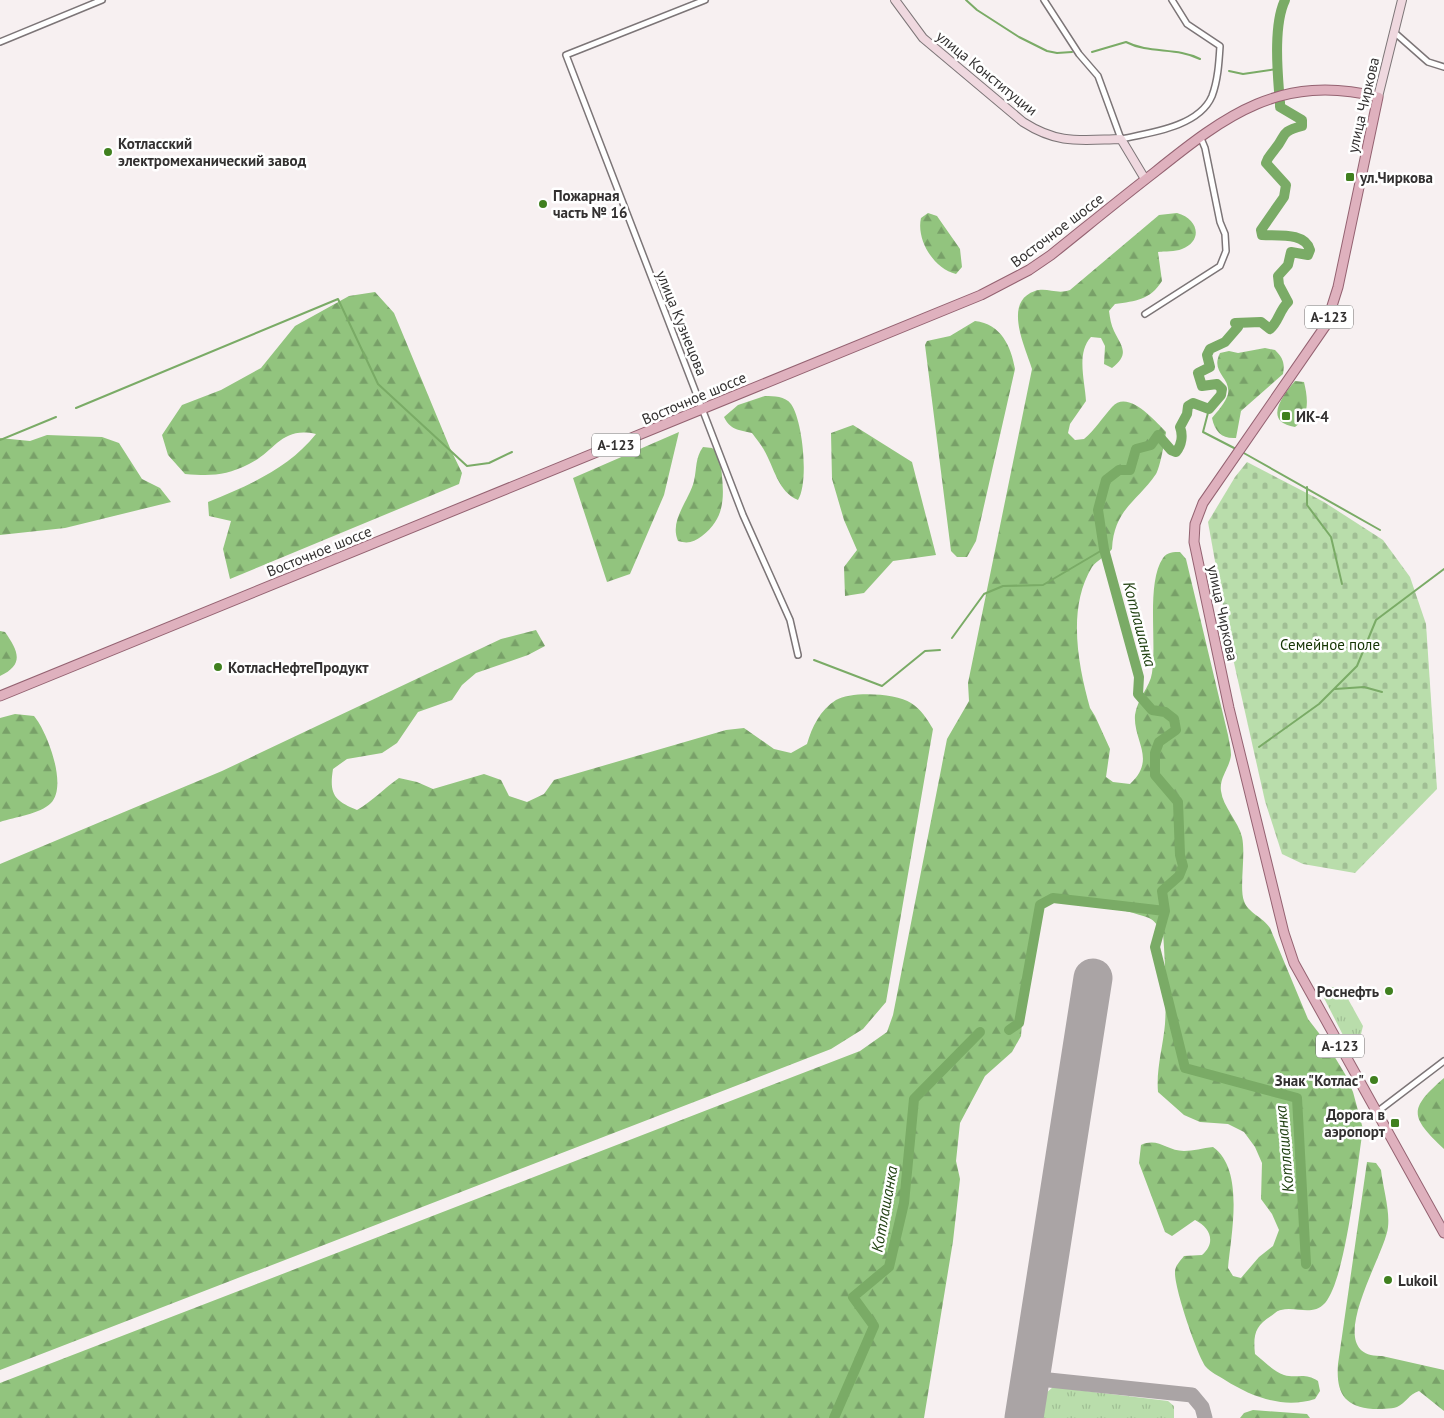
<svg xmlns="http://www.w3.org/2000/svg" width="1444" height="1418" font-family="'PT Sans',sans-serif">
<style>
.grass{fill:url(#grass-tufts)}
.forest{fill:url(#forest-firs)}
.cemetery{fill:url(#cemetery-stones)}
.lines{fill:none;stroke-linecap:round;stroke-linejoin:round}
.stream{stroke:#7aab66;stroke-width:2}
.river{stroke:#7aab66;stroke-width:10}
.taxiway{stroke:#aaa4a5;stroke-width:15}
.runway{stroke:#aaa4a5;stroke-width:39}
.minor-casing{stroke:#7c7577;stroke-width:8}
.secondary-casing{stroke:#7c7577;stroke-width:10}
.primary-casing{stroke:#946271;stroke-width:11}
.minor{stroke:#fff;stroke-width:5}
.secondary{stroke:#efd8df;stroke-width:8}
.primary{stroke:#dfb1be;stroke-width:9}
.poi-dot{fill:#40801f;stroke:#fff;stroke-width:2}
.labels{text-anchor:middle;dominant-baseline:central;stroke-width:5;stroke-linejoin:round;paint-order:stroke}
.shield{fill:#fff;stroke:#706f6f;stroke-width:1}
.shield-label{font-size:14px;font-weight:bold;fill:#333131}
.street-label{font-size:15px;fill:#333131;stroke:#fff}
.poi-label{font-size:15px;font-weight:bold;fill:#333131;stroke:#fff;text-anchor:start}
.park-label{font-size:15px;fill:#143403;stroke:#fff}
.water-label{font-size:16px;font-style:italic;fill:#224213;stroke:#fff}
</style>
<defs>
<pattern id="grass-tufts" width="24" height="20" patternUnits="userSpaceOnUse" patternTransform="scale(1.25)"><rect width="24" height="20" fill="#b9ddab"/><path d="M3 7l-1-3M5 7V3M7 7l1-3M15 17l-1-3M17 17v-4M19 17l1-3" fill="none" stroke="#a0be94"/></pattern>
<pattern id="forest-firs" width="22" height="20" patternUnits="userSpaceOnUse" patternTransform="scale(1.25)"><rect width="22" height="20" fill="#92c47e"/><path d="M5 1l3.5 6h-7zM16 11l3.5 6h-7z" fill="#78a068"/></pattern>
<pattern id="cemetery-stones" width="16" height="16" patternUnits="userSpaceOnUse" patternTransform="scale(1.25)"><rect width="16" height="16" fill="#b9ddab"/><path d="M2 7V4a2 2 0 0 1 4 0v3zM10 15v-3a2 2 0 0 1 4 0v3z" fill="#a0be94"/></pattern>
</defs>
<rect width="100%" height="100%" fill="#f7f0f1"/>
<!-- grass -->
<path class="grass" d="M 1331,987 L 1337,987 L 1343,990 L 1363,1026 L 1361,1034 L 1355,1038 L 1344,1037 L 1324,998 L 1325,991 Z
M 1053,1387 L 1168,1401 L 1174,1406 L 1174,1418 L 1040,1418 L 1045,1394 Z"/>
<!-- forest -->
<path class="forest" d="M 928,213 L 937,216 L 960,249 L 962,267 L 956,274 C 934,269 916,240 921,218 Z
M 1177,213 C 1199,219 1203,241 1182,249 C 1175,252 1165,251 1158,252 L 1162,281 C 1150,300 1136,301 1115,304 L 1109,311 C 1110,318 1111,325 1114,331 C 1122,347 1130,354 1112,368 L 1104,364 L 1105,346 L 1101,338 L 1091,337 C 1076,353 1085,381 1086,401 L 1070,424 L 1068,433 L 1075,440 L 1084,439 C 1095,430 1102,418 1112,407 C 1128,389 1155,421 1166,432 C 1165,440 1160,468 1156,474 C 1137,502 1114,509 1112,549 C 1106,557 1098,559 1092,567 C 1067,608 1078,665 1090,708 L 1095,716 L 1110,749 L 1106,777 L 1113,782 L 1130,784 C 1157,759 1133,741 1135,715 C 1137,699 1150,687 1152,673 C 1157,642 1146,583 1163,558 C 1167,552 1174,552 1180,552 L 1186,559 L 1228,735 C 1229,741 1231,749 1231,755 C 1230,767 1219,778 1221,791 C 1223,807 1238,821 1242,837 C 1246,855 1239,888 1244,901 C 1248,913 1263,917 1270,928 L 1308,1019 L 1325,1041 L 1345,1074 L 1353,1092 L 1363,1129 C 1357,1165 1346,1279 1325,1303 C 1312,1317 1296,1306 1281,1310 C 1278,1310 1274,1314 1271,1316 C 1255,1326 1253,1335 1255,1354 C 1264,1361 1273,1371 1284,1375 C 1297,1379 1304,1372 1318,1381 L 1320,1391 L 1315,1399 C 1283,1409 1252,1397 1225,1380 C 1219,1376 1210,1372 1206,1367 C 1197,1355 1174,1287 1175,1272 C 1175,1266 1180,1261 1184,1256 L 1202,1255 C 1216,1243 1211,1228 1195,1220 L 1172,1236 L 1165,1232 L 1139,1163 L 1141,1145 C 1158,1137 1167,1151 1184,1151 C 1193,1151 1203,1148 1213,1147 C 1245,1170 1231,1234 1228,1268 L 1233,1276 L 1241,1278 L 1259,1257 L 1273,1246 L 1279,1230 L 1272,1214 L 1261,1199 L 1262,1163 L 1255,1147 L 1244,1132 L 1228,1124 L 1200,1122 L 1184,1115 L 1158,1092 C 1156,1069 1163,1047 1165,1024 C 1167,993 1165,962 1163,932 C 1159,927 1154,920 1149,918 C 1123,908 1076,900 1049,901 L 1036,914 L 1025,981 L 1021,1036 L 1012,1052 L 985,1076 L 960,1123 L 956,1161 L 960,1179 L 953,1241 L 924,1418 L 0,1418 L 0,1383 L 860,1051 L 887,1032 L 893,1015 L 947,739 L 969,701 L 968,683 L 1032,369 C 1026,348 1002,302 1035,291 C 1047,287 1057,295 1070,290 L 1159,215 Z
M 375,292 L 394,313 L 450,448 L 462,473 L 459,484 L 230,579 L 223,549 L 231,521 L 209,516 L 208,502 C 249,485 288,469 316,434 C 281,426 276,451 249,464 C 225,476 211,476 185,474 L 168,455 L 162,435 L 182,405 L 221,390 L 261,368 L 295,326 L 349,296 Z
M 975,321 C 1001,324 1011,346 1015,369 L 976,541 L 967,557 L 957,557 L 951,551 L 925,345 L 927,341 L 950,336 Z
M 1265,348 L 1275,350 C 1283,358 1285,363 1283,374 L 1241,411 L 1236,438 C 1222,439 1215,432 1212,418 C 1217,412 1226,402 1228,394 C 1231,377 1210,373 1220,353 L 1229,351 L 1238,353 Z
M 1295,381 L 1304,382 C 1308,398 1310,417 1295,427 C 1262,422 1283,395 1295,381 Z
M 765,396 C 774,396 785,396 791,404 C 803,421 809,483 798,500 C 778,492 774,467 764,450 C 761,444 756,439 752,433 C 739,430 730,430 724,417 L 738,405 Z
M 853,425 L 912,462 L 936,555 L 893,561 L 864,593 L 845,596 L 844,567 L 857,550 L 844,520 L 832,479 L 831,433 Z
M 679,432 L 664,495 L 630,574 L 607,582 L 573,478 Z
M 47,435 L 102,437 L 119,443 L 142,479 L 160,488 L 171,502 L 65,528 L 0,535 L 0,438 L 30,441 Z
M 703,447 L 712,448 L 720,454 C 722,486 731,514 702,536 C 694,542 688,544 678,541 C 669,520 689,501 694,481 C 697,468 695,458 703,447 Z
M 536,630 L 545,646 L 528,655 L 476,673 L 462,685 L 452,700 L 418,712 L 397,743 L 382,753 L 347,759 L 333,769 C 329,794 334,801 357,810 C 373,801 384,788 399,778 L 417,782 L 433,789 L 484,774 L 501,780 L 509,796 L 527,802 L 544,794 L 554,780 L 726,730 L 744,728 L 774,749 L 791,753 L 807,744 C 812,727 820,710 836,700 C 851,691 896,693 911,703 C 921,709 927,719 933,729 L 886,1002 L 863,1029 L 831,1049 L 0,1370 L 0,864 L 222,771 L 501,639 Z
M 0,631 L 5,632 C 18,651 25,664 0,676 Z
M 15,714 L 34,716 C 47,731 68,786 51,803 C 40,814 15,817 0,822 L 0,718 Z
M 1444,1078 L 1444,1149 C 1411,1117 1407,1110 1444,1078 Z
M 1367,1162 L 1376,1163 L 1381,1170 C 1383,1188 1390,1210 1388,1227 C 1386,1254 1318,1358 1382,1356 L 1444,1370 L 1444,1411 L 1419,1391 C 1409,1394 1406,1403 1397,1407 C 1391,1409 1380,1409 1373,1409 C 1343,1407 1336,1391 1338,1364 Z
M 1253,1410 L 1307,1414 L 1310,1418 L 1240,1418 L 1244,1413 Z"/>
<!-- cemetery -->
<path class="cemetery" d="M 1247,462 L 1324,502 L 1383,540 L 1410,577 L 1426,624 L 1437,789 L 1355,873 L 1303,864 L 1282,854 L 1265,801 L 1230,645 L 1208,522 L 1235,477 Z"/>
<g class="lines">
<!-- stream -->
<path class="stream" d="M 966,0 L 977,10 L 1019,37 L 1047,51 L 1057,53 L 1072,52
M 1092,52 L 1126,42 C 1149,54 1177,47 1200,59
M 1229,71 L 1243,74 L 1277,69
M 76,408 L 338,299 L 378,384 L 467,466 L 489,463 L 512,452
M 1209,409 L 1203,432 L 1236,449
M 0,440 L 56,417
M 1242,452 L 1380,530
M 1307,487 L 1307,505 L 1331,537 L 1342,584
M 952,638 L 984,594 L 1003,586 L 1043,585 L 1104,549
M 814,660 L 882,686 L 925,651 L 940,650
M 1335,689 L 1364,687 L 1382,692
M 1259,747 L 1319,704 L 1357,666 L 1376,620 L 1444,569"/>
<!-- river -->
<path class="river" d="M 1279,91 C 1277,66 1274,23 1285,0
M 1280,102 L 1280,107 L 1302,120 L 1302,126 C 1279,132 1287,135 1275,149 C 1271,155 1268,156 1266,163 L 1286,185 L 1284,197 L 1261,230 L 1262,235 C 1278,236 1305,232 1310,250 L 1308,255 L 1291,252 L 1288,265 L 1278,276 L 1279,285 L 1288,302 C 1279,311 1279,321 1270,329 L 1261,322 L 1235,323 L 1238,327 L 1225,342 L 1210,349 L 1207,355 L 1210,367 L 1198,373 L 1202,386 L 1217,384 L 1222,389 L 1221,395 L 1209,409 L 1193,403 L 1188,406 L 1187,414 L 1180,427 C 1183,435 1182,445 1176,452 L 1171,450 L 1158,435 L 1151,445 L 1136,449 L 1130,470 L 1119,470 L 1106,480 L 1098,510 L 1104,549 L 1139,677 L 1138,694 L 1152,710 L 1165,712 L 1174,719 L 1176,730 L 1159,742 L 1155,753 L 1155,775 L 1178,802 L 1180,855 L 1183,866 L 1179,876 L 1162,891 L 1165,911 L 1155,947 L 1185,1068 L 1297,1098 L 1306,1264
M 1009,1030 L 1019,1023 L 1040,905 L 1053,898 L 1165,911
M 834,1418 L 874,1326 L 853,1297 L 889,1267 L 904,1203 L 914,1099 L 980,1032"/>
<!-- taxiway -->
<path class="taxiway" d="M 1030,1378 L 1192,1395 L 1202,1407 L 1205,1418"/>
<!-- runway -->
<path class="runway" d="M 1024,1418 L 1093,978"/>
<defs>
<path id="minor" d="M 705,0 L 566,55 L 743,515 L 790,620 L 798,655
M 1044,0 L 1079,54 L 1098,76 L 1121,139 C 1149,133 1199,127 1212,96 C 1218,80 1219,62 1220,46 L 1187,24 L 1172,0
M 1394,32 L 1428,62 L 1444,67
M 0,42 L 102,0
M 1145,314 L 1220,266 L 1226,251 L 1225,234 L 1220,222 L 1205,148 L 1200,136
M 1377,1112 L 1444,1061"/>
<path id="secondary" d="M 895,0 L 923,38 L 1023,122 C 1059,145 1080,140 1121,139 L 1145,179
M 1378,97 L 1402,0"/>
<path id="primary" d="M 0,696 L 981,295 L 1029,270 L 1051,255 C 1086,227 1120,199 1155,172 C 1226,115 1281,73 1378,97 L 1338,287 L 1326,325 L 1203,503 L 1195,524 L 1194,542 L 1229,708 L 1284,933 L 1294,963 L 1444,1233"/>
</defs>
<!-- minor casing -->
<use href="#minor" class="minor-casing"/>
<!-- secondary casing -->
<use href="#secondary" class="secondary-casing"/>
<!-- primary casing -->
<use href="#primary" class="primary-casing"/>
<!-- minor -->
<use href="#minor" class="minor"/>
<!-- secondary -->
<use href="#secondary" class="secondary"/>
<!-- primary -->
<use href="#primary" class="primary"/>
</g>
<!-- markers -->
<g class="poi-dot">
<circle cx="108" cy="152" r="5"/>
<rect x="1345" y="172" width="10" height="10" rx="2.5"/>
<circle cx="543" cy="204" r="5"/>
<rect x="1281" y="411" width="10" height="10" rx="2.5"/>
<circle cx="218" cy="667" r="5"/>
<circle cx="1389" cy="991" r="5"/>
<circle cx="1374" cy="1080" r="5"/>
<rect x="1390" y="1118" width="10" height="10" rx="2.5"/>
<circle cx="1388" cy="1280" r="5"/>
</g>
<g class="labels">
<!-- shield labels -->
<g class="shield">
<rect x="1305" y="305.5" width="48" height="23" rx="4"/>
<rect x="592" y="433.5" width="48" height="23" rx="4"/>
<rect x="1316" y="1034.5" width="48" height="23" rx="4"/>
</g>
<g class="shield-label">
<text x="1329" y="317">А-123</text>
<text x="616" y="445">А-123</text>
<text x="1340" y="1046">А-123</text>
</g>
<!-- street labels -->
<g class="street-label">
<text transform="translate(987 73) rotate(39)">улица Конституции</text>
<text transform="translate(1363 105) rotate(-77)">улица Чиркова</text>
<text transform="translate(1057 230) rotate(-37)">Восточное шоссе</text>
<text transform="translate(682 323) rotate(68)">улица Кузнецова</text>
<text transform="translate(694 398) rotate(-23)">Восточное шоссе</text>
<text transform="translate(319 551) rotate(-22)">Восточное шоссе</text>
<text transform="translate(1223 613) rotate(78)">улица Чиркова</text>
</g>
<!-- poi labels -->
<g class="poi-label">
<text x="118" y="143">Котласский<tspan x="118" dy="17">электромеханический завод</tspan></text>
<text x="1360" y="177">ул.Чиркова</text>
<text x="553" y="195">Пожарная<tspan x="553" dy="17">часть № 16</tspan></text>
<text x="1296" y="416">ИК-4</text>
<text x="228" y="667">КотласНефтеПродукт</text>
<text x="1379" y="991" text-anchor="end">Роснефть</text>
<text x="1364" y="1080" text-anchor="end">Знак "Котлас"</text>
<text x="1385" y="1114" text-anchor="end">Дорога в<tspan x="1385" dy="17">аэропорт</tspan></text>
<text x="1398" y="1280">Lukoil</text>
</g>
<!-- park labels -->
<g class="park-label">
<text x="1330" y="644">Семейное поле</text>
</g>
<!-- water labels -->
<g class="water-label">
<text transform="translate(1140 624) rotate(75)">Котлашанка</text>
<text transform="translate(1284 1149) rotate(-95)">Котлашанка</text>
<text transform="translate(884 1209) rotate(-80)">Котлашанка</text>
</g>
</g>
</svg>
